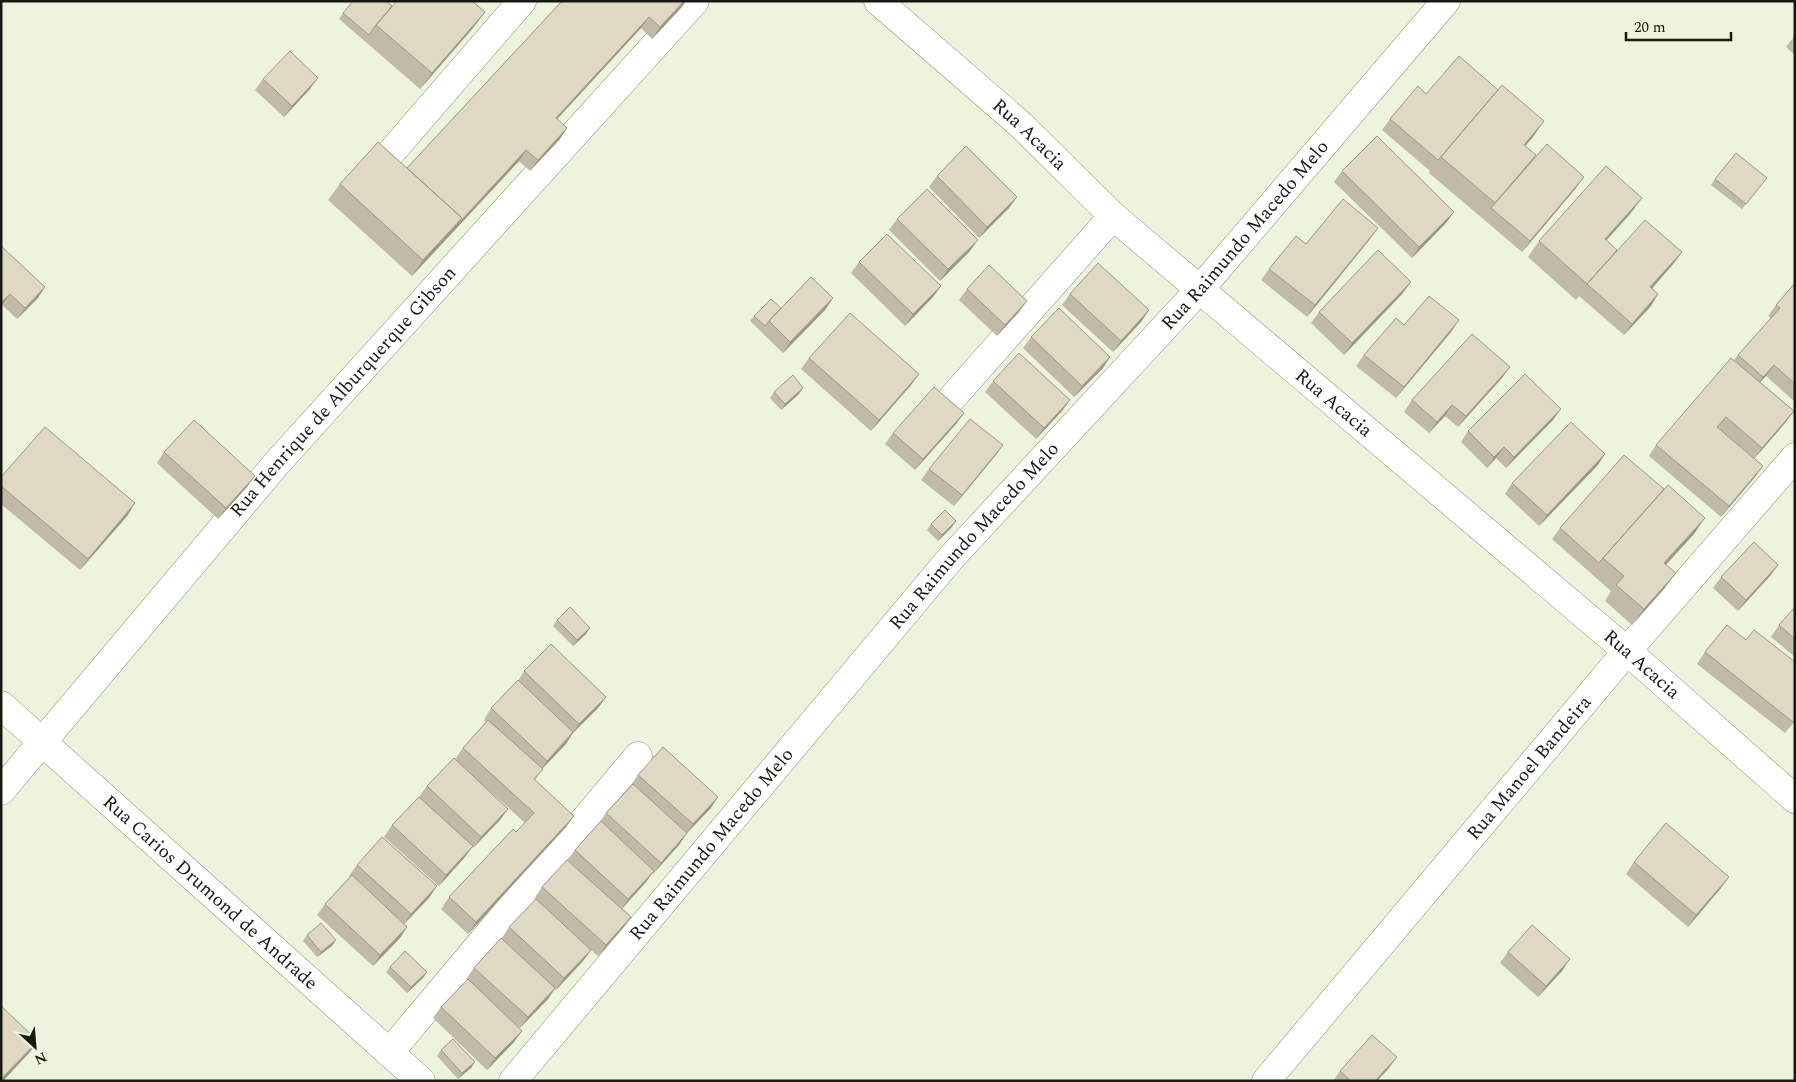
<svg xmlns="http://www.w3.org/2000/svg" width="1796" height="1082" font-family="Spectral,serif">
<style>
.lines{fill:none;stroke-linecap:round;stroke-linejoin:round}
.minor-casing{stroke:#8a907c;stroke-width:29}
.minor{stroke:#fff;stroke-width:28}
.wall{fill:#c0baa7}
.shaded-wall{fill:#9c9788}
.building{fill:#dfd8c2;stroke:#9c9788}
.labels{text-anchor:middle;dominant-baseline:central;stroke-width:5;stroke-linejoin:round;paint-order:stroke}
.street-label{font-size:19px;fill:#181a12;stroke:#edf4dd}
</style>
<rect width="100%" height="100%" fill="#edf4dd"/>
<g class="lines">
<defs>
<g id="minor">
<path id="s1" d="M 878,1 L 1021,125 L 1113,216 L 1627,651 L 1795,799"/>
<path d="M 388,156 L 522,1"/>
<path d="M 952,398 L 1113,216"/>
<path id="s2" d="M 1,705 L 421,1081"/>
<path id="s3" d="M 1,791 L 277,463 L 695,1"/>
<path d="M 389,1053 L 638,756"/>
<path id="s4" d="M 513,1081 L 950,559 L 1201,288 L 1446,1"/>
<path id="s5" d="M 1266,1081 L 1627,651 L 1795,457"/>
</g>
</defs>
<!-- minor casing -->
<use href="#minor" class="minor-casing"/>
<!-- minor -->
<use href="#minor" class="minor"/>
</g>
<!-- wall -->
<path class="wall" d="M 562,1 L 682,7 L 652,39 L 641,28 L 557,119 L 560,139 L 530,171 L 519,161 L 412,276 L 328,200 L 340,184 L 407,168 Z
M 392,6 L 485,12 L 473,28 L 420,89 L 339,19 L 343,13 Z
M 1795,35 L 1795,55 L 1786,47 Z
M 263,79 L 310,89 L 284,117 L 255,90 Z
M 1426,94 L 1533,137 L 1525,146 L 1536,155 L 1531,162 L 1576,188 L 1522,252 L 1429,173 L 1430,171 L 1382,130 L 1390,119 Z
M 1342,171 L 1454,212 L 1446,223 L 1412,258 L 1334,182 Z
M 937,176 L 1017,197 L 1009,208 L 979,238 L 929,187 Z
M 1715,179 L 1763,183 L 1742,209 L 1711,185 Z
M 1642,198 L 1630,214 L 1606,241 L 1613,255 L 1682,252 L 1674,263 L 1652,288 L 1658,294 L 1651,306 L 1624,335 L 1579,296 L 1576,300 L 1528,257 L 1539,241 Z
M 897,219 L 970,251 L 940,281 L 889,230 Z
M 1370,239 L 1307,317 L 1261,280 L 1269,269 Z
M 1,246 L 38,298 L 17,319 L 2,305 L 1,306 Z
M 859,262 L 933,297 L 905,326 L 851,273 Z
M 1795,283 L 1795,402 L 1766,376 L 1760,382 L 1794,411 L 1786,422 L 1754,459 L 1763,466 L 1755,477 L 1721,517 L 1649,456 L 1656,445 L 1734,360 L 1738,355 L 1771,318 L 1768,316 L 1776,305 Z
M 967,289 L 1019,312 L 997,336 L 959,300 Z
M 1403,293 L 1344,355 L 1311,323 L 1319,312 Z
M 1070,294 L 1149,310 L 1141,322 L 1113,352 L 1062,305 Z
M 833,298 L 825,310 L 783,353 L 750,321 L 754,316 L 781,308 Z
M 1404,325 L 1451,332 L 1396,398 L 1356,366 L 1364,355 Z
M 1031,337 L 1110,357 L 1103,368 L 1074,397 L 1023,348 Z
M 809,358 L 919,374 L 911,385 L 871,431 L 801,369 Z
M 1502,378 L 1458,427 L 1445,416 L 1429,433 L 1404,412 L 1412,400 Z
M 993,381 L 1070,400 L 1062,411 L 1036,439 L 985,392 Z
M 774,392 L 799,394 L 781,410 L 770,398 Z
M 964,413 L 956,424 L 915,470 L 885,444 L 893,433 Z
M 1553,420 L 1506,468 L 1496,458 L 1487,468 L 1461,442 L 1468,431 Z
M 1003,445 L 995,456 L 954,506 L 921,480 L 929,469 Z
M 164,452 L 247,487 L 218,519 L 157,463 Z
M 1605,454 L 1597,466 L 1539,526 L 1505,494 L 1512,483 Z
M 1,477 L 128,515 L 80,570 L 1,504 Z
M 931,524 L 952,527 L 938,541 L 927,530 Z
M 1560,528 L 1694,534 L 1666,564 L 1664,589 L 1632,625 L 1605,601 L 1611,591 L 1552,539 Z
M 1778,565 L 1770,576 L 1738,611 L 1713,588 L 1721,577 Z
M 1795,607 L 1795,657 L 1771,637 L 1779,625 Z
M 557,620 L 590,628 L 586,634 L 573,646 L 553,626 Z
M 1746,640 L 1795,721 L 1785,733 L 1697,664 L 1705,652 Z
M 524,671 L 606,697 L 598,708 L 573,733 L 566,744 L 542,769 L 543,769 L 535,780 L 566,827 L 468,934 L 441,909 L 449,897 L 525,823 L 488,789 L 508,809 L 500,820 L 473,848 L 472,847 L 465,857 L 439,886 L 384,837 L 392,825 L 434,811 L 419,797 L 427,786 L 455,759 L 463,748 L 486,722 L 484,720 L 491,708 L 518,681 Z
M 638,775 L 711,808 L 687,833 L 679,845 L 653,874 L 652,873 L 646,882 L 622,908 L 631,917 L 623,928 L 598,956 L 572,933 L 591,950 L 583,961 L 556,990 L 555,989 L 548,999 L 520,1028 L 503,1013 L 522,1031 L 514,1042 L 487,1070 L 433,1018 L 441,1007 L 467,980 L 466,979 L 474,968 L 502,938 L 509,927 L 535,900 L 534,899 L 542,887 L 567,860 L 575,850 L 599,823 L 606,813 L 630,786 Z
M 1634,862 L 1721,888 L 1688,927 L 1626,874 Z
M 357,865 L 429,898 L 404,924 L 400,938 L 373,966 L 317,915 L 325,904 L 350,877 L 349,876 Z
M 307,935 L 332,946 L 317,957 L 303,941 Z
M 1508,952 L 1562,971 L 1538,997 L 1500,963 Z
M 390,967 L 427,972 L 423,978 L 407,993 L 386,972 Z
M 441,1050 L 475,1062 L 471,1068 L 458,1079 L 437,1056 Z
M 1389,1068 L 1377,1081 L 1333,1081 L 1340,1071 Z"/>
<!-- shaded-wall -->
<path class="shaded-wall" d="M 684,1 L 686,1 L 682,7 L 652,39 L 660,27 Z
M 485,12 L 473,28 L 420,89 L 432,73 Z
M 649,17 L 641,28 L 548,129 L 556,118 Z
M 318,78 L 310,89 L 284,117 L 292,106 Z
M 1544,121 L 1533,137 L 1512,161 L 1524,145 Z
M 567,128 L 560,139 L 530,171 L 538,160 Z
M 526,150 L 519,161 L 412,276 L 423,260 Z
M 1584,177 L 1576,188 L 1522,252 L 1530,241 Z
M 1017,197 L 1009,208 L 979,238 L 987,227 Z
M 1642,198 L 1630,214 L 1593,255 L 1605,239 Z
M 1454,212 L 1446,223 L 1412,258 L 1419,247 Z
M 1378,228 L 1370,239 L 1307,317 L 1315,305 Z
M 978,240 L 970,251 L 940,281 L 948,269 Z
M 1682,252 L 1674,263 L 1643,299 L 1650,287 Z
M 1411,282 L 1403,293 L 1344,355 L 1352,343 Z
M 941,286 L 933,297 L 905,326 L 913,314 Z
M 45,287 L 38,298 L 17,319 L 25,308 Z
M 10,294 L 2,305 L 1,306 L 1,303 Z
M 1658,294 L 1651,306 L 1624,335 L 1632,324 Z
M 833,298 L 825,310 L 783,353 L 790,342 Z
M 1027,301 L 1019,312 L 997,336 L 1005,325 Z
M 1149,310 L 1141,322 L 1113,352 L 1121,341 Z
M 1459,320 L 1451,332 L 1396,398 L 1404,387 Z
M 1110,357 L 1103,368 L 1074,397 L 1082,386 Z
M 1774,365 L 1766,376 L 1755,388 L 1763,377 Z
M 1510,367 L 1502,378 L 1458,427 L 1466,416 Z
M 919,374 L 911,385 L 871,431 L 879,420 Z
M 803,388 L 799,394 L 781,410 L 785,404 Z
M 1070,400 L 1062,411 L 1036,439 L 1044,428 Z
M 1452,405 L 1445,416 L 1429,433 L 1437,422 Z
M 1561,409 L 1553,420 L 1506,468 L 1514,457 Z
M 1794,411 L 1786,422 L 1754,459 L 1762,448 Z
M 964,413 L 956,424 L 915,470 L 923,459 Z
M 1003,445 L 995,456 L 954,506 L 962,495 Z
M 1504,447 L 1496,458 L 1487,468 L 1494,457 Z
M 1605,454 L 1597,466 L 1539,526 L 1547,515 Z
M 1763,466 L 1755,477 L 1721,517 L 1729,506 Z
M 255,476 L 247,487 L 218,519 L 226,508 Z
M 135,503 L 128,515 L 80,570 L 88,559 Z
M 1705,518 L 1694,534 L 1653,579 L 1664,563 Z
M 956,521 L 952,527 L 938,541 L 942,535 Z
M 1778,565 L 1770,576 L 1738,611 L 1746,600 Z
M 1676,573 L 1664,589 L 1632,625 L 1644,609 Z
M 590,628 L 586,634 L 573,646 L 577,640 Z
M 606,697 L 598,708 L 573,733 L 566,744 L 539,772 L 547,761 L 572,734 L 579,724 Z
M 718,797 L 711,808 L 685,835 L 693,824 Z
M 508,809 L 500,820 L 473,848 L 481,837 Z
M 574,816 L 566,827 L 468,934 L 476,922 Z
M 687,833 L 679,845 L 653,874 L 661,863 Z
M 473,846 L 465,857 L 439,886 L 446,875 Z
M 654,871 L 646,882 L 620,911 L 628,899 Z
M 1729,877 L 1721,888 L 1688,927 L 1696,915 Z
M 437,886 L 429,898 L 403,925 L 411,914 Z
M 631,917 L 623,928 L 598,956 L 606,945 Z
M 407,927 L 400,938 L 373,966 L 380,955 Z
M 336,940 L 332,946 L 317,957 L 321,952 Z
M 591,950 L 583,961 L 556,990 L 564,978 Z
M 1570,959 L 1562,971 L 1538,997 L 1546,986 Z
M 427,972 L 423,978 L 407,993 L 411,987 Z
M 555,988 L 548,999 L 520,1028 L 528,1017 Z
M 522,1031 L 514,1042 L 487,1070 L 495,1058 Z
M 38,1041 L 30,1052 L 3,1081 L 1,1081 L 1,1079 Z
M 1397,1057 L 1389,1068 L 1377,1081 L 1375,1081 Z
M 475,1062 L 471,1068 L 458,1079 L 462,1073 Z"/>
<!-- building -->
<path class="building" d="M 353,1 L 386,1 L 392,6 L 376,25 L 369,35 L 343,13 Z
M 397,1 L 472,1 L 485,12 L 432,73 L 376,25 Z
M 562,1 L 684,1 L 660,27 L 649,17 L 556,118 L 567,128 L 538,160 L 526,150 L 459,223 L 462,218 L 407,168 Z
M 290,51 L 318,78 L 292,106 L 263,79 Z
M 1459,56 L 1498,90 L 1438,160 L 1390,119 L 1418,86 L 1426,94 Z
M 1502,85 L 1544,121 L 1524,145 L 1536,155 L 1495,203 L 1441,157 Z
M 1377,136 L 1454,212 L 1419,247 L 1342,171 Z
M 378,142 L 462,218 L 423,260 L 340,184 Z
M 1547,144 L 1584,177 L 1530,241 L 1491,208 Z
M 966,146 L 1017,197 L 987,227 L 937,176 Z
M 1736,153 L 1767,178 L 1746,204 L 1715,179 Z
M 1606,166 L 1642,198 L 1605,239 L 1617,250 L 1587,284 L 1539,241 Z
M 927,189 L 978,240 L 948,269 L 897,219 Z
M 1343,199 L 1378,228 L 1315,305 L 1269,269 L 1296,236 L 1306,244 Z
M 1645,220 L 1682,252 L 1650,287 L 1658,294 L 1632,324 L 1587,284 Z
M 887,234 L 941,286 L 913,314 L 859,262 Z
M 1,246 L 45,287 L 25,308 L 10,294 L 1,303 Z
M 1378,250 L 1411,282 L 1352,343 L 1319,312 Z
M 1098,263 L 1149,310 L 1121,341 L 1070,294 Z
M 989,265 L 1027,301 L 1005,325 L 967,289 Z
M 811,277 L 833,298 L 790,342 L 769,321 Z
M 1795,283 L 1795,384 L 1774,365 L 1763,377 L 1738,355 L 1780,308 L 1776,305 Z
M 1429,296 L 1459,320 L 1404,387 L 1364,355 L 1396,318 L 1404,325 Z
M 771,299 L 781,308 L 769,321 L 765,326 L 754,316 Z
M 1059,308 L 1110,357 L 1082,386 L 1031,337 Z
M 850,313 L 919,374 L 879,420 L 809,358 Z
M 1472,334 L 1510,367 L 1466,416 L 1452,405 L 1437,422 L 1412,400 Z
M 1019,353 L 1070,400 L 1044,428 L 993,381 Z
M 1731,358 L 1794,411 L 1762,448 L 1726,417 L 1717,427 L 1763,466 L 1729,506 L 1656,445 Z
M 1525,374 L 1561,409 L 1514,457 L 1504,447 L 1494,457 L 1468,431 Z
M 793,375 L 803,388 L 785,404 L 774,392 Z
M 934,387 L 964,413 L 923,459 L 893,433 Z
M 970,419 L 1003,445 L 962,495 L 929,469 Z
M 194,420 L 255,476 L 226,508 L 164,452 Z
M 1571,422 L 1605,454 L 1547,515 L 1512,483 Z
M 45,427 L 135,503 L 88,559 L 1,486 L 1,477 Z
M 1624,455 L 1664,489 L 1603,558 L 1599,563 L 1560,528 Z
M 1668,485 L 1705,518 L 1664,563 L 1676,573 L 1644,609 L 1616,585 L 1624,576 L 1603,558 Z
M 945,510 L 956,521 L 942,535 L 931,524 Z
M 1754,542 L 1778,565 L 1746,600 L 1721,577 Z
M 570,607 L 590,628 L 577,640 L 557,620 Z
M 1795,607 L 1795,639 L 1779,625 Z
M 1727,625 L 1746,640 L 1754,630 L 1795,662 L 1795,720 L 1793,722 L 1705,652 Z
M 551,644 L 606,697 L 579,724 L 524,671 Z
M 518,680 L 573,732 L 547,761 L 491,708 Z
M 488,720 L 543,769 L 534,779 L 574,816 L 476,922 L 449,897 L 513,829 L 516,832 L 534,813 L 463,748 Z
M 663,747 L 718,797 L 693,824 L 638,775 Z
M 454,758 L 508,809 L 481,837 L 427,786 Z
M 633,784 L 687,833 L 661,863 L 606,813 Z
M 419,797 L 473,846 L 446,875 L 392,825 Z
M 601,821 L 654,871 L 628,899 L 575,850 Z
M 1666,823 L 1729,877 L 1696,915 L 1634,862 Z
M 382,837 L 437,886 L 411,914 L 357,865 Z
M 567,860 L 631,917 L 606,945 L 542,887 Z
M 352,875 L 407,927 L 380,955 L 325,904 Z
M 536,899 L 591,950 L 564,978 L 509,927 Z
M 321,923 L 336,940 L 321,952 L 307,935 Z
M 1532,925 L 1570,959 L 1546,986 L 1508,952 Z
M 501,938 L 555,988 L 528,1017 L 474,968 Z
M 405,951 L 427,972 L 411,987 L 390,967 Z
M 468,979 L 522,1031 L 495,1058 L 441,1007 Z
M 1,1006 L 38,1041 L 1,1079 Z
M 1372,1035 L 1397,1057 L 1375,1081 L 1351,1081 L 1340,1071 Z
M 453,1039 L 475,1062 L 462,1073 L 441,1050 Z"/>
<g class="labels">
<!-- street labels -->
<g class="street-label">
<text stroke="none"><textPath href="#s1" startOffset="202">Rua Acacia</textPath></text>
<text stroke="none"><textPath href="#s4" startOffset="1119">Rua Raimundo Macedo Melo</textPath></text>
<text stroke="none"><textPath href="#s3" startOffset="526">Rua Henrique de Alburquerque Gibson</textPath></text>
<text stroke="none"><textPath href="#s1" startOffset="608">Rua Acacia</textPath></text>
<text stroke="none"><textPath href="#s4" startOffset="714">Rua Raimundo Macedo Melo</textPath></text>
<text stroke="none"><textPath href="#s1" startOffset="1012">Rua Acacia</textPath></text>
<text stroke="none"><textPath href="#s5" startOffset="409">Rua Manoel Bandeira</textPath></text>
<text stroke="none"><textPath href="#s4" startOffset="309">Rua Raimundo Macedo Melo</textPath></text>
<text stroke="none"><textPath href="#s2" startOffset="281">Rua Carios Drumond de Andrade</textPath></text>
</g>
</g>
<!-- border -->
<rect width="1796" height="1082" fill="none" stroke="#181a12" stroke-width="5"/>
<!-- north arrow -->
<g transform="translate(35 1047) rotate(154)" stroke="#edf4dd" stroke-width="4" paint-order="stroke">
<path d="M0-4L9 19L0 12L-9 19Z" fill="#181a12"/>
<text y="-8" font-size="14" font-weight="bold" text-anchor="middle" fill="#181a12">N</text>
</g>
<!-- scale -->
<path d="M1626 32v8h105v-8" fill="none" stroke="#181a12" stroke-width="2.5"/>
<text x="1634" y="32" font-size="15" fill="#181a12" stroke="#edf4dd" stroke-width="4" paint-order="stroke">20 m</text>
</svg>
